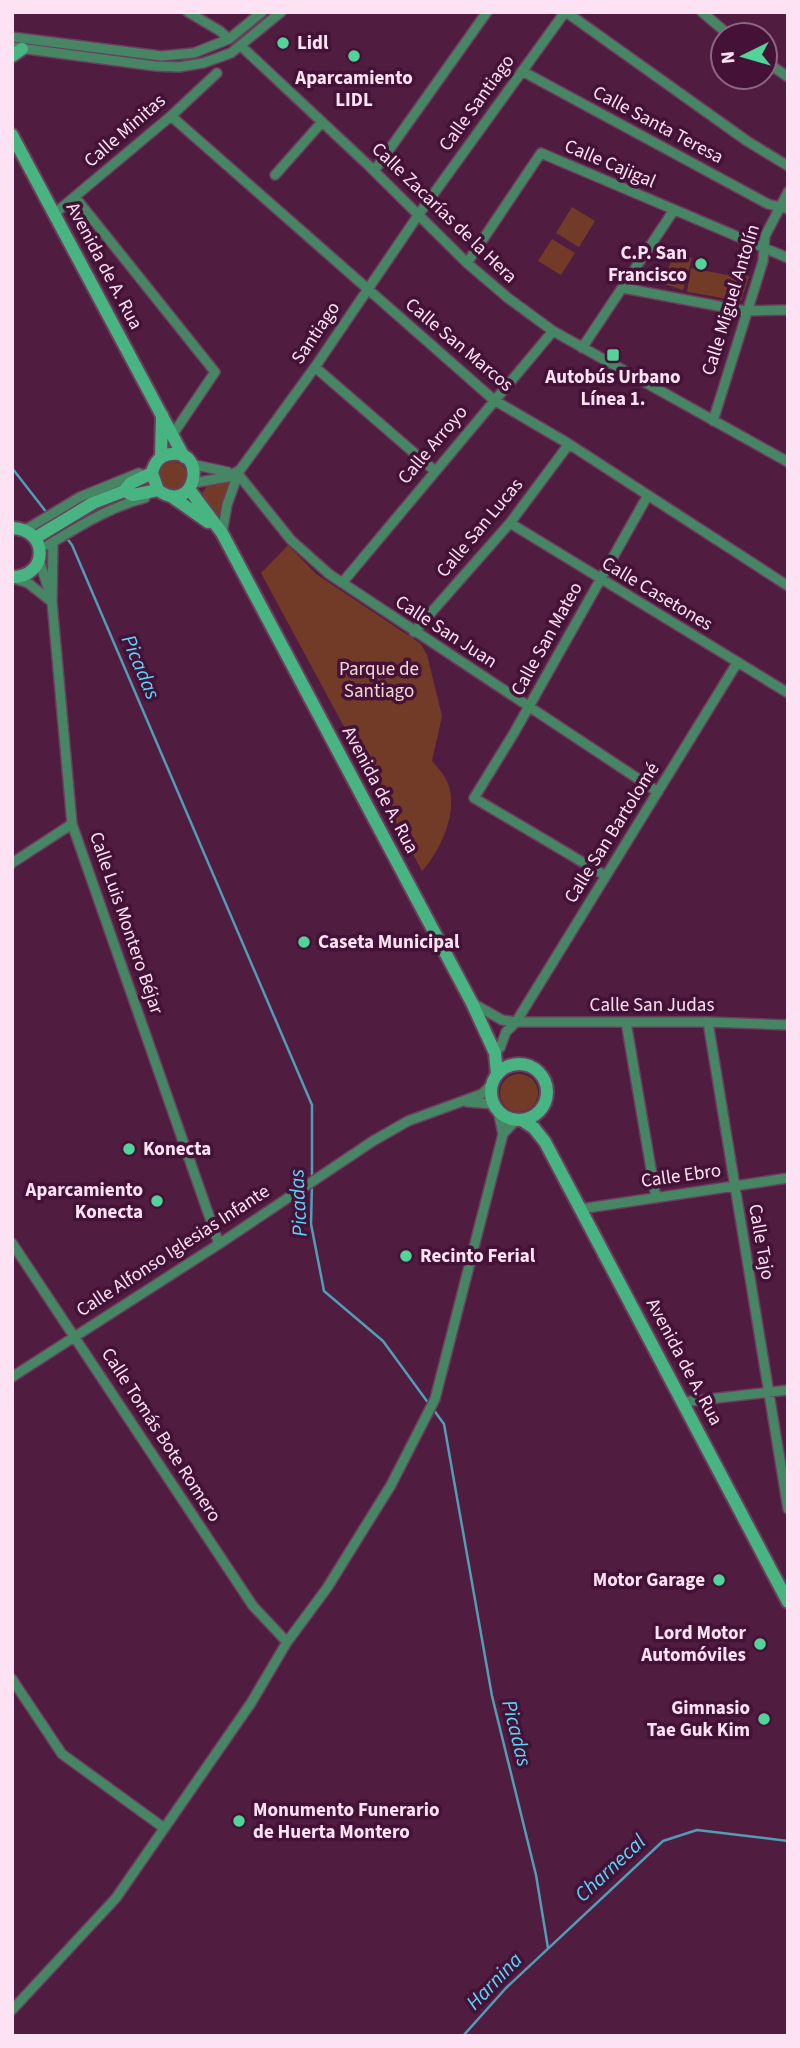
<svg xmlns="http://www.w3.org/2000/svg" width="800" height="2048" font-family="'Source Sans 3',sans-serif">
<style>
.green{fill:#723b28}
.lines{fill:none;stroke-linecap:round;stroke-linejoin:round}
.stream{stroke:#529db5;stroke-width:2.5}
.street-casing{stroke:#6c3d5d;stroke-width:12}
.secondary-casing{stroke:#6c3d5d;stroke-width:16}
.street{stroke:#478665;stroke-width:9}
.secondary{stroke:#48b481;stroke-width:12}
.poi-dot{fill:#52d397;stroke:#441237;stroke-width:2.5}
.labels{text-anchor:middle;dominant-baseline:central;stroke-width:7;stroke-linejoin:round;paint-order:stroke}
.poi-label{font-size:19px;font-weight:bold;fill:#fde2f3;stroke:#441237;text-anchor:start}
.street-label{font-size:19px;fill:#fde2f3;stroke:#441237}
.park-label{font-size:19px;fill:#f2d9d0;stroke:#441237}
.water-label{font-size:21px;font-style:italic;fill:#56d8fd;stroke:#441237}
</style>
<rect width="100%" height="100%" fill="#501d41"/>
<!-- green -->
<path class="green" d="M 572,207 L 595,221 L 579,247 L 556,233 Z
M 552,239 L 575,253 L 561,275 L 538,261 Z
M 674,251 L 692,258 L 683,290 L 664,284 Z
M 691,268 L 727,275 L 748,275 L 749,277 L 741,301 L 687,292 Z
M159 476a14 14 0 1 1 28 0a14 14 0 1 1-28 0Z
M 225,481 L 229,482 L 230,486 L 221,518 L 205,503 L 202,493 L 208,485 Z
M 288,545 L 316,574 L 421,644 L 427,655 L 442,716 L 432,761 C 438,768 445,775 448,784 C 459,811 440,852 422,871 L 261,573 Z
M500 1093a19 19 0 1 1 38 0a19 19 0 1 1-38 0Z"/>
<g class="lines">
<!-- stream -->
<path class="stream" d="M 12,468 L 54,522
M 59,528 L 72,545 L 312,1105 L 312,1178
M 312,1184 L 311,1224 L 324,1291 L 383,1341 L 429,1404
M 433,1409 L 444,1424 L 492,1696 L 536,1875 L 548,1948
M 463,2036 L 506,1988 L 663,1841 L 697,1830 L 788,1841"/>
<defs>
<path id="street" d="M 188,12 L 220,31 L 229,39
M 566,12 L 747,141 L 788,166
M 702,12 L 729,35
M 12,37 L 161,56 L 194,53 L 229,39 L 262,12
M 241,46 L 367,164 L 467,263 L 508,298 L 553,331 L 788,462
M 12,47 L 155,66 L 179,67 L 203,63 L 231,53 L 281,12
M 765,61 L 788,77
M 522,71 L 768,204 L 788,209
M 171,116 L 494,400 L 569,444 L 788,586
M 374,171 L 487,12
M 275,175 L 322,122
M 75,197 L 215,372 L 173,434
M 54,214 L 171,116 L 217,73
M 467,263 L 541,153 L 788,258
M 623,288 L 745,311 L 788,310
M 582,348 L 674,210
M 315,367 L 435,471
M 713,421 L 763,261 L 765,236 L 788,192
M 191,464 L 228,472
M 238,474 L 291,540 L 329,574 L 658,792
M 193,483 L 228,477 L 240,470 L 315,367 L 419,214 L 565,12
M 510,523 L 788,693
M 25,530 L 80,497 L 139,473
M 222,533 L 227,505 L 239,471
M 53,542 L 52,602 L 72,824 L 219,1244
M 48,545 C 80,526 109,507 145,498
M 39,560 L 51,597
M 13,578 L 28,583 L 52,602
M 342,583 L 553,331
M 414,632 L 510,523 L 569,444
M 12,863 L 72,824
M 606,876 L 474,798 L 514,733 L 648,495
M 472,1003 L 502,1020 L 516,1022 L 708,1022 L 788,1025
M 626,1022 L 656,1198
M 708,1022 L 788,1509
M 500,1048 L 506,1032 L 516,1022 L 737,663
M 467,1102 L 493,1104
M 503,1134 L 517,1119
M 580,1209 L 788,1178
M 12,1243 L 253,1606 L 287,1642
M 12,1377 L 219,1244 L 373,1141 L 408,1121 L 482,1094 L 492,1084
M 683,1402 L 788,1390
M 12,1679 L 62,1754 L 164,1828
M 12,2010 L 116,1898 L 251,1703 L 287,1642 L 327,1588 L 391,1485 L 435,1399 L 503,1134 L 498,1111"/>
<path id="secondary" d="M 12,56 L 22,49
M 12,135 L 184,457
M 161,457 L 162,415
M 189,489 L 222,533 L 472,1003 L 495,1053 L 497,1074
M 124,491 L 133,495 L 158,490
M 171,496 L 208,522
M 12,528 C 49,529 49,577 12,577
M 35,538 L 93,503 L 124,491 L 131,483 L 152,473 C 154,463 160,455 171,454 C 209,449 195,517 158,490 L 152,473
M491 1092a28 28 0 1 1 56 0a28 28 0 1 1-56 0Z
M 522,1120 L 534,1128 L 545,1142 L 788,1602"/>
</defs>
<!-- street casing -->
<use href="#street" class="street-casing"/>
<!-- secondary casing -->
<use href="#secondary" class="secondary-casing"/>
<!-- street -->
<use href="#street" class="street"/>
<!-- secondary -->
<use href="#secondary" class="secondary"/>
</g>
<!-- markers -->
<g class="poi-dot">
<circle cx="283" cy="43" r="7"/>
<circle cx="354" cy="56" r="7"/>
<circle cx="701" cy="264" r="7"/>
<rect x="606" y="348" width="14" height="14" rx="3.5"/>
<circle cx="304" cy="942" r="7"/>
<circle cx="129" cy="1149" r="7"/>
<circle cx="157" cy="1201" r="7"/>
<circle cx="406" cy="1256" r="7"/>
<circle cx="719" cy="1580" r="7"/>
<circle cx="760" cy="1644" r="7"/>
<circle cx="764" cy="1719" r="7"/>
<circle cx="239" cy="1821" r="7"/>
</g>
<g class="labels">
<!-- poi labels -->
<g class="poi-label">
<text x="297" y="43">Lidl</text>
<text x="354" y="78" text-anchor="middle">Aparcamiento<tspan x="354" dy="22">LIDL</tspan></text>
<text x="687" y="253" text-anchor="end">C.P. San<tspan x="687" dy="22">Francisco</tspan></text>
<text x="613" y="377" text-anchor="middle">Autobús Urbano<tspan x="613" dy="22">Línea 1.</tspan></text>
<text x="318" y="942">Caseta Municipal</text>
<text x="143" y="1149">Konecta</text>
<text x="143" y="1190" text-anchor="end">Aparcamiento<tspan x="143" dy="22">Konecta</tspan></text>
<text x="420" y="1256">Recinto Ferial</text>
<text x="705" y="1580" text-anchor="end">Motor Garage</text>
<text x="746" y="1633" text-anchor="end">Lord Motor<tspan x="746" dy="22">Automóviles</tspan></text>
<text x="750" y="1708" text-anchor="end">Gimnasio<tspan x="750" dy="22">Tae Guk Kim</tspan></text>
<text x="253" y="1810">Monumento Funerario<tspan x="253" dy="22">de Huerta Montero</tspan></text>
</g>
<!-- street labels -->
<g class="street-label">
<text transform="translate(477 103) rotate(-54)">Calle Santiago</text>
<text transform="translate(658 125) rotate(28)">Calle Santa Teresa</text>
<text transform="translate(125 131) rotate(-41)">Calle Minitas</text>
<text transform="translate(610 164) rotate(23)">Calle Cajigal</text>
<text transform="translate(444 213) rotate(44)">Calle Zacarías de la Hera</text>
<text transform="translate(104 266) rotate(62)">Avenida de A. Rua</text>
<text transform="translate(731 300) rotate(-73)">Calle Miguel Antolín</text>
<text transform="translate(316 333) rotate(-56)">Santiago</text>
<text transform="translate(459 345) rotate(40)">Calle San Marcos</text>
<text transform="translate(433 445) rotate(-50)">Calle Arroyo</text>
<text transform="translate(480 528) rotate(-50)">Calle San Lucas</text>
<text transform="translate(657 594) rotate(31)">Calle Casetones</text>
<text transform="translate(446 632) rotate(33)">Calle San Juan</text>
<text transform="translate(547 639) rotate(-61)">Calle San Mateo</text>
<text transform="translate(380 790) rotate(62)">Avenida de A. Rua</text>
<text transform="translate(612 833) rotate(-58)">Calle San Bartolomé</text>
<text transform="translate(126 923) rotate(71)">Calle Luis Montero Béjar</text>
<text x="652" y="1005">Calle San Judas</text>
<text transform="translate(681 1176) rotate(-8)">Calle Ebro</text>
<text transform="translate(761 1242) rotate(80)">Calle Tajo</text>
<text transform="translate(173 1251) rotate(-33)">Calle Alfonso Iglesias Infante</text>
<text transform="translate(684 1362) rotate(62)">Avenida de A. Rua</text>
<text transform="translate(161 1435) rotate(57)">Calle Tomás Bote Romero</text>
</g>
<!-- park labels -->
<g class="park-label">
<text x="379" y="669">Parque de<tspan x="379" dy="22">Santiago</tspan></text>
</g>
<!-- water labels -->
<g class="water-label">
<text transform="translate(141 667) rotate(67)">Picadas</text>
<text transform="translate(298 1203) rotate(-93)">Picadas</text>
<text transform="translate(517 1733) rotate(76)">Picadas</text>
<text transform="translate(610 1868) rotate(-43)">Charnecal</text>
<text transform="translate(494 1981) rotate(-46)">Harnina</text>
</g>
</g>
<!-- border -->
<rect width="800" height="2048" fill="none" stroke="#fde2f3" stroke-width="28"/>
<!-- north arrow -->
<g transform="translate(744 56) rotate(265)"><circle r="33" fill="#441237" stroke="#8e6582" stroke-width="2"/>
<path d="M0-5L12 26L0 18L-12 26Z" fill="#52d397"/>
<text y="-10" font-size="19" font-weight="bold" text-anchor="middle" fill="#fde2f3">N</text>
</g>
</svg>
